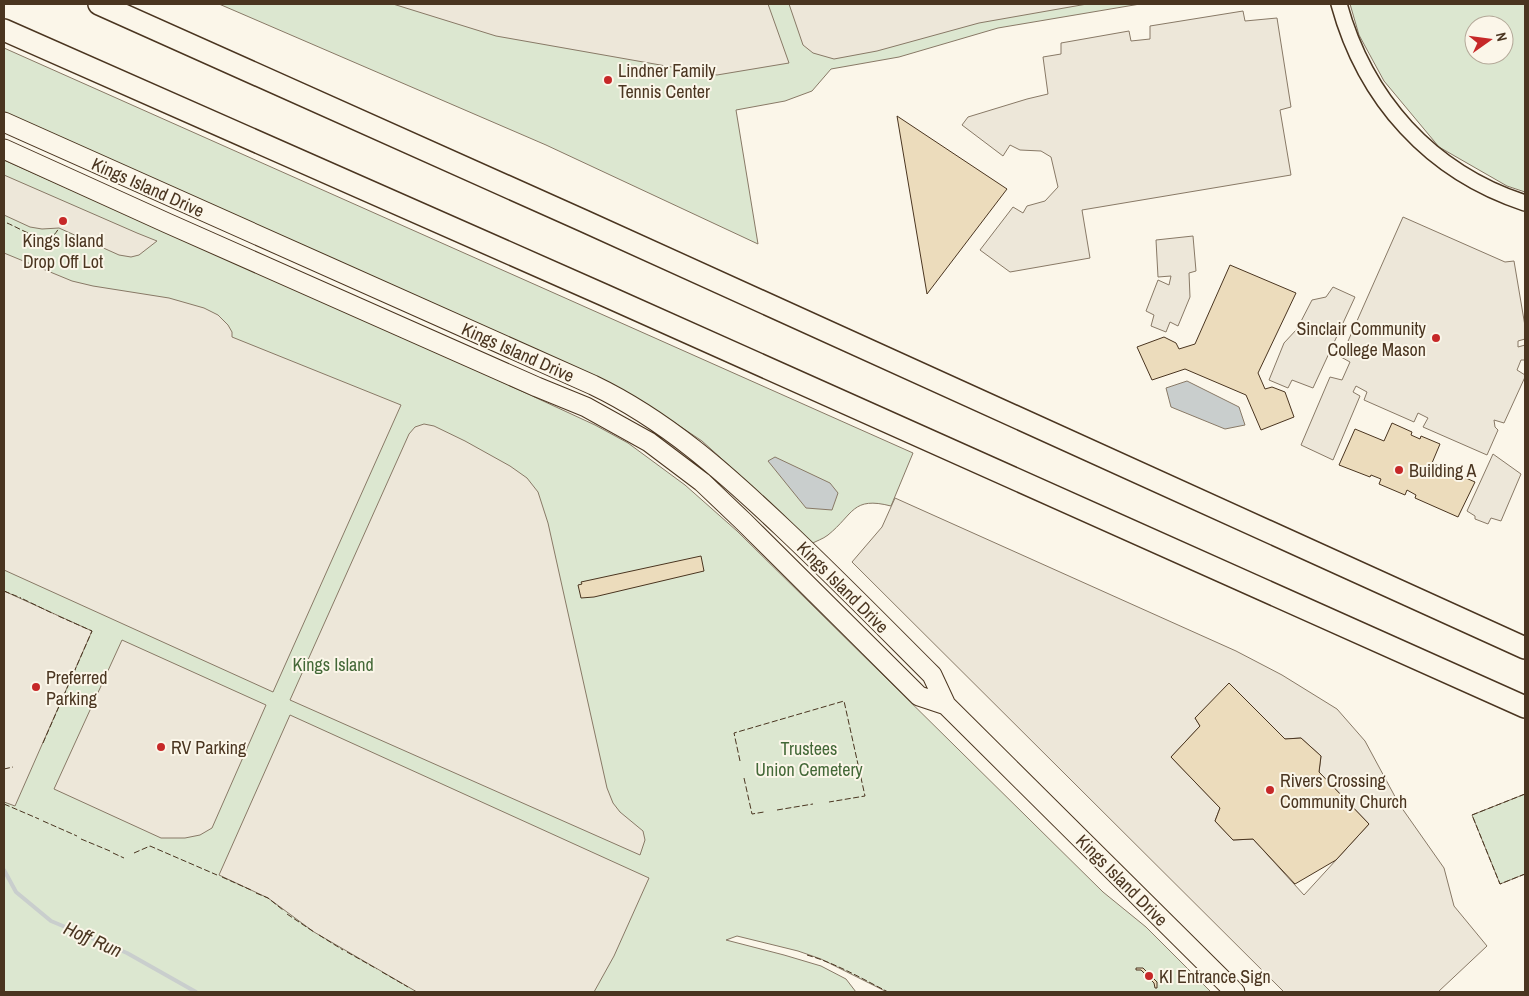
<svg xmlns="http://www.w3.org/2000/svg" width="1529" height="996" font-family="'Archivo Narrow',sans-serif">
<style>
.green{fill:#dce7d0;stroke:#887966;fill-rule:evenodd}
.parking{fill:#ede7d9;stroke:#887966;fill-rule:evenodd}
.water{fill:#c9cecd;stroke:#887966}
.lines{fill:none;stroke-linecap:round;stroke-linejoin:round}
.stream{stroke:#c9cecd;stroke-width:4}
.building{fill:#ecdcbc;stroke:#4a3520}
.minor-casing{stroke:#4a3520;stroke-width:18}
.major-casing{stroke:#4a3520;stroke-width:21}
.highway-casing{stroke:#4a3520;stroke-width:24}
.minor{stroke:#fbf6e9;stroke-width:15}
.major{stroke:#fbf6e9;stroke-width:19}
.highway{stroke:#fbf6e9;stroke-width:21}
.fence{stroke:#4a3520;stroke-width:1;stroke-dasharray:6 2.5;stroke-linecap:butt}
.poi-dot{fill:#c62828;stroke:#fbf6e9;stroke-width:2}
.labels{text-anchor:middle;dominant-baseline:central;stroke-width:4;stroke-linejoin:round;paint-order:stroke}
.poi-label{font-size:18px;fill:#4a3520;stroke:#fbf6e9;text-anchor:start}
.street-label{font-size:18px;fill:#4a3520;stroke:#fbf6e9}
.park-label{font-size:18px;fill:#436837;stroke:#fbf6e9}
.water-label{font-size:19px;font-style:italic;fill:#4a3520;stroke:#fbf6e9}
</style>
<rect width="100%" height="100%" fill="#fbf6e9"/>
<!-- green -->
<path class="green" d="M 219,4 L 1140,4 L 998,28 L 899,57 L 831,69 L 812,91 L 785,101 L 736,110 L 758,244 L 546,145 Z
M 1350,4 L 1525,4 L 1525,192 L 1507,186 L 1439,147 L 1384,81 L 1359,35 ZM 1474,25 L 1504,25 L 1504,55 L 1474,55 Z
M 4,48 L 913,453 L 891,506 C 852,496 854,514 828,535 C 823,539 816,541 811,544 L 742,477 L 702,441 L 651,407 L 4,114 Z
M 4,160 L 489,376 L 595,425 L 628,443 L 685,485 L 737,531 L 1103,892 L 1146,927 L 1211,992 L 887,992 L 821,959 L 798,951 L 737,936 L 726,940 L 784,955 L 821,966 L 846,979 L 856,992 L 4,992 Z
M 1525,794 L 1525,874 L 1500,884 L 1472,815 Z"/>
<!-- parking -->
<path class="parking" d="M 393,4 L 768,4 L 789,63 L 717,75 L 496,36 Z
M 789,4 L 1087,4 L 979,23 L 877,51 L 834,59 L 813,53 L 803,45 Z
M 1243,11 L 1245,21 L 1277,18 L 1291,107 L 1280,110 L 1291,175 L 1082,210 L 1090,258 L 1010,272 L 980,250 L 1013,207 L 1023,213 L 1027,206 L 1045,201 L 1058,187 L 1051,157 L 1041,151 L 1020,150 L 1010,145 L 1003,156 L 962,125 L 968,117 L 1027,99 L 1048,94 L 1043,57 L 1061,54 L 1061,43 L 1129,31 L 1131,41 L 1150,39 L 1150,26 Z
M 4,175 L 137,233 L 157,241 L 139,255 L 131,257 L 119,255 L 59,228 L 42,229 L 30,227 L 4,215 Z
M 1403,217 L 1505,262 L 1514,261 L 1525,326 L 1525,339 L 1518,341 L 1518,347 L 1525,345 L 1525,360 L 1521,360 L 1517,370 L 1525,375 L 1525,377 L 1504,423 L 1494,420 L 1495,427 L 1498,430 L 1487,455 L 1423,427 L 1428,418 L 1418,413 L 1414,422 L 1364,400 L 1367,392 L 1356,386 L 1353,392 L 1360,396 L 1333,460 L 1301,445 L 1330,377 L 1342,380 L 1350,362 L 1341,357 Z
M 1193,236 L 1196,271 L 1189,273 L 1190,297 L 1178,326 L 1170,322 L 1166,332 L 1151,326 L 1154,315 L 1146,311 L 1158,280 L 1169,285 L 1171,276 L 1158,277 L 1156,240 Z
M 4,253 L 72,281 L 93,286 L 169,298 L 204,308 L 218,315 L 228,325 L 232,332 L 232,337 L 401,405 L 273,692 L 4,570 Z
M 1333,287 L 1355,297 L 1313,388 L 1292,380 L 1288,388 L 1269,380 L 1284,343 L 1297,329 L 1312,300 L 1326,297 Z
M 424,424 L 434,426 L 465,441 L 510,466 L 527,478 L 538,492 L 548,523 L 607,788 L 613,803 L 620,812 L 643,831 L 645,840 L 640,855 L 290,700 L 409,434 L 415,427 Z
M 1493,454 L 1521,474 L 1501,521 L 1491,518 L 1488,524 L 1475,519 L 1475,516 L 1467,511 Z
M 895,498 L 1236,651 L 1282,675 L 1337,709 L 1365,741 L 1399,804 L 1444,868 L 1454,906 L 1487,946 L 1438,992 L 1284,992 L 852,562 L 882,527 ZM 1229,684 L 1285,739 L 1301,738 L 1321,756 L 1319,772 L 1369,824 L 1304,895 L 1253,839 L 1233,840 L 1215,821 L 1220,808 L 1171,757 L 1200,726 L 1195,718 Z
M 4,591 L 92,631 L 15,806 L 4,802 Z
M 122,640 L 266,705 L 212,828 L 200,835 L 185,838 L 161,838 L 54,789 Z
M 290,715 L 649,878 L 614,956 L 594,992 L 417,992 L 314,932 L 268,898 L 219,875 Z"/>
<!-- water -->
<path class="water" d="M 1187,381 L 1239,407 L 1245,425 L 1225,429 L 1171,407 L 1166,388 Z
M 775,457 L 830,483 L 838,493 L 832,510 L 806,508 L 768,461 Z"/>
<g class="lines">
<!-- stream -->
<path class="stream" d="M 4,870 L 16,892 L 51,921 L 127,953 L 196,992"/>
</g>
<!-- building -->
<path class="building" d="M 897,116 L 1007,189 L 927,294 Z
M 1230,265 L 1296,293 L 1258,373 L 1265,389 L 1272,387 L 1285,392 L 1294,417 L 1261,430 L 1246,395 L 1185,369 L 1152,380 L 1137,347 L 1164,337 L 1176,343 L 1179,349 L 1195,344 Z
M 1392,423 L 1412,432 L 1411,435 L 1420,439 L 1421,436 L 1440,444 L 1432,463 L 1475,482 L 1458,517 L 1415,498 L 1416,495 L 1407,490 L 1405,495 L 1379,484 L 1381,479 L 1371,475 L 1370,477 L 1339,465 L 1355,429 L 1384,441 Z
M 701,556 L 704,571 L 594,597 L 581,598 L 578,585 L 582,584 L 581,582 Z
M 1229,683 L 1285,739 L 1301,738 L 1321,756 L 1319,772 L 1369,824 L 1336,860 L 1295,884 L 1253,839 L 1233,840 L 1215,821 L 1220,808 L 1171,757 L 1200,726 L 1195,718 Z
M 1136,968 L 1143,968 L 1157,982 L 1157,988 L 1155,988 L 1154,983 L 1141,970 L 1136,970 Z"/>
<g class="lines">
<defs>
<path id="minor" d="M 1339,4 C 1365,99 1430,172 1525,203"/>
<path id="major" d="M 4,122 L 593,385 C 666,420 725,473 783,528 C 834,576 883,626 932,675 L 946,705 L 1235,992
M 4,149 L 167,223 L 537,387 L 586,407 L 649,442 L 702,482 L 744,522 L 919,696 L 946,705"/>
<path id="highway" d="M 99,4 L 584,221 L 1525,648
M 4,30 L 604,295 L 1525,707"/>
</defs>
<!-- minor casing -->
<use href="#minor" class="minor-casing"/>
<!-- major casing -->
<use href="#major" class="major-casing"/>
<!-- highway casing -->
<use href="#highway" class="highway-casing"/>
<!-- minor -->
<use href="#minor" class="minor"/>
<!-- major -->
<use href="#major" class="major"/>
<!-- highway -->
<use href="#highway" class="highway"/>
<!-- fence -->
<path class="fence" d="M 7,223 C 17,227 41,242 51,237 C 55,235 57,231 59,228
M 4,591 L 21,598
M 23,599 L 54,614
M 43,743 L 92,631 L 56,615
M 740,761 L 734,733 L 844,701 L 865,796 L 829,802
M 4,769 L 13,767
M 744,778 L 752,814 L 764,812
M 1525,794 L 1472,815 L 1500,884 L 1525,874
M 4,804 L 39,819
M 777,810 L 813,804
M 43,821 L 77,836
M 81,839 L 110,851
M 113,853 L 124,858
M 134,853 L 150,846 L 217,875
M 222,877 L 251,890
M 256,893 L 268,898 L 283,910
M 287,914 L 314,932
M 319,935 L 343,950
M 347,952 L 377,969
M 807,955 C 835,963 861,978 888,992
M 382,972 L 408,987
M 414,991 L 416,992"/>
</g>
<!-- markers -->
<g class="poi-dot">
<circle cx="608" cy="80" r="5"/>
<circle cx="63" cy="221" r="5"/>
<circle cx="1436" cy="338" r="5"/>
<circle cx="1399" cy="470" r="5"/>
<circle cx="36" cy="687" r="5"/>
<circle cx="161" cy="747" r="5"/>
<circle cx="1270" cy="790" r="5"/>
<circle cx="1149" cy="976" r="5"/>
</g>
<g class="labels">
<!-- poi labels -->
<g class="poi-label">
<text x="618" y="70">Lindner Family<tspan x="618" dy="21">Tennis Center</tspan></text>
<text x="63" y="240" text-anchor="middle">Kings Island<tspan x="63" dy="21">Drop Off Lot</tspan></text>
<text x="1426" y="328" text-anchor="end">Sinclair Community<tspan x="1426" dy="21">College Mason</tspan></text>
<text x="1409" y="470">Building A</text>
<text x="46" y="677">Preferred<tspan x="46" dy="21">Parking</tspan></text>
<text x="171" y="747">RV Parking</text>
<text x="1280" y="780">Rivers Crossing<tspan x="1280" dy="21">Community Church</tspan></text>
<text x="1159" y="976">KI Entrance Sign</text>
</g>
<!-- street labels -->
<g class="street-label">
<text transform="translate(148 187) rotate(24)">Kings Island Drive</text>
<text transform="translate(518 352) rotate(24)">Kings Island Drive</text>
<text transform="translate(843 587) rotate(45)">Kings Island Drive</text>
<text transform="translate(1122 880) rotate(45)">Kings Island Drive</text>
</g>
<!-- park labels -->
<g class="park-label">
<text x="333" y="664">Kings Island</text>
<text x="809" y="748">Trustees<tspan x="809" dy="21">Union Cemetery</tspan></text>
</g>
<!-- water labels -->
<g class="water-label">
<text transform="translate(93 939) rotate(24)">Hoff Run</text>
</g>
</g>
<!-- border -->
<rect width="1529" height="996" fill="none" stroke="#4a3520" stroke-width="10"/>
<!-- north arrow -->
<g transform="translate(1489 40) rotate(76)"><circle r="24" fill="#fbf6e9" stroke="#b4a999"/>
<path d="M0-4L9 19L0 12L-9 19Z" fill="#c62828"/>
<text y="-8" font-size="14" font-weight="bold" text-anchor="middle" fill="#4a3520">N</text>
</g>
</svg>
